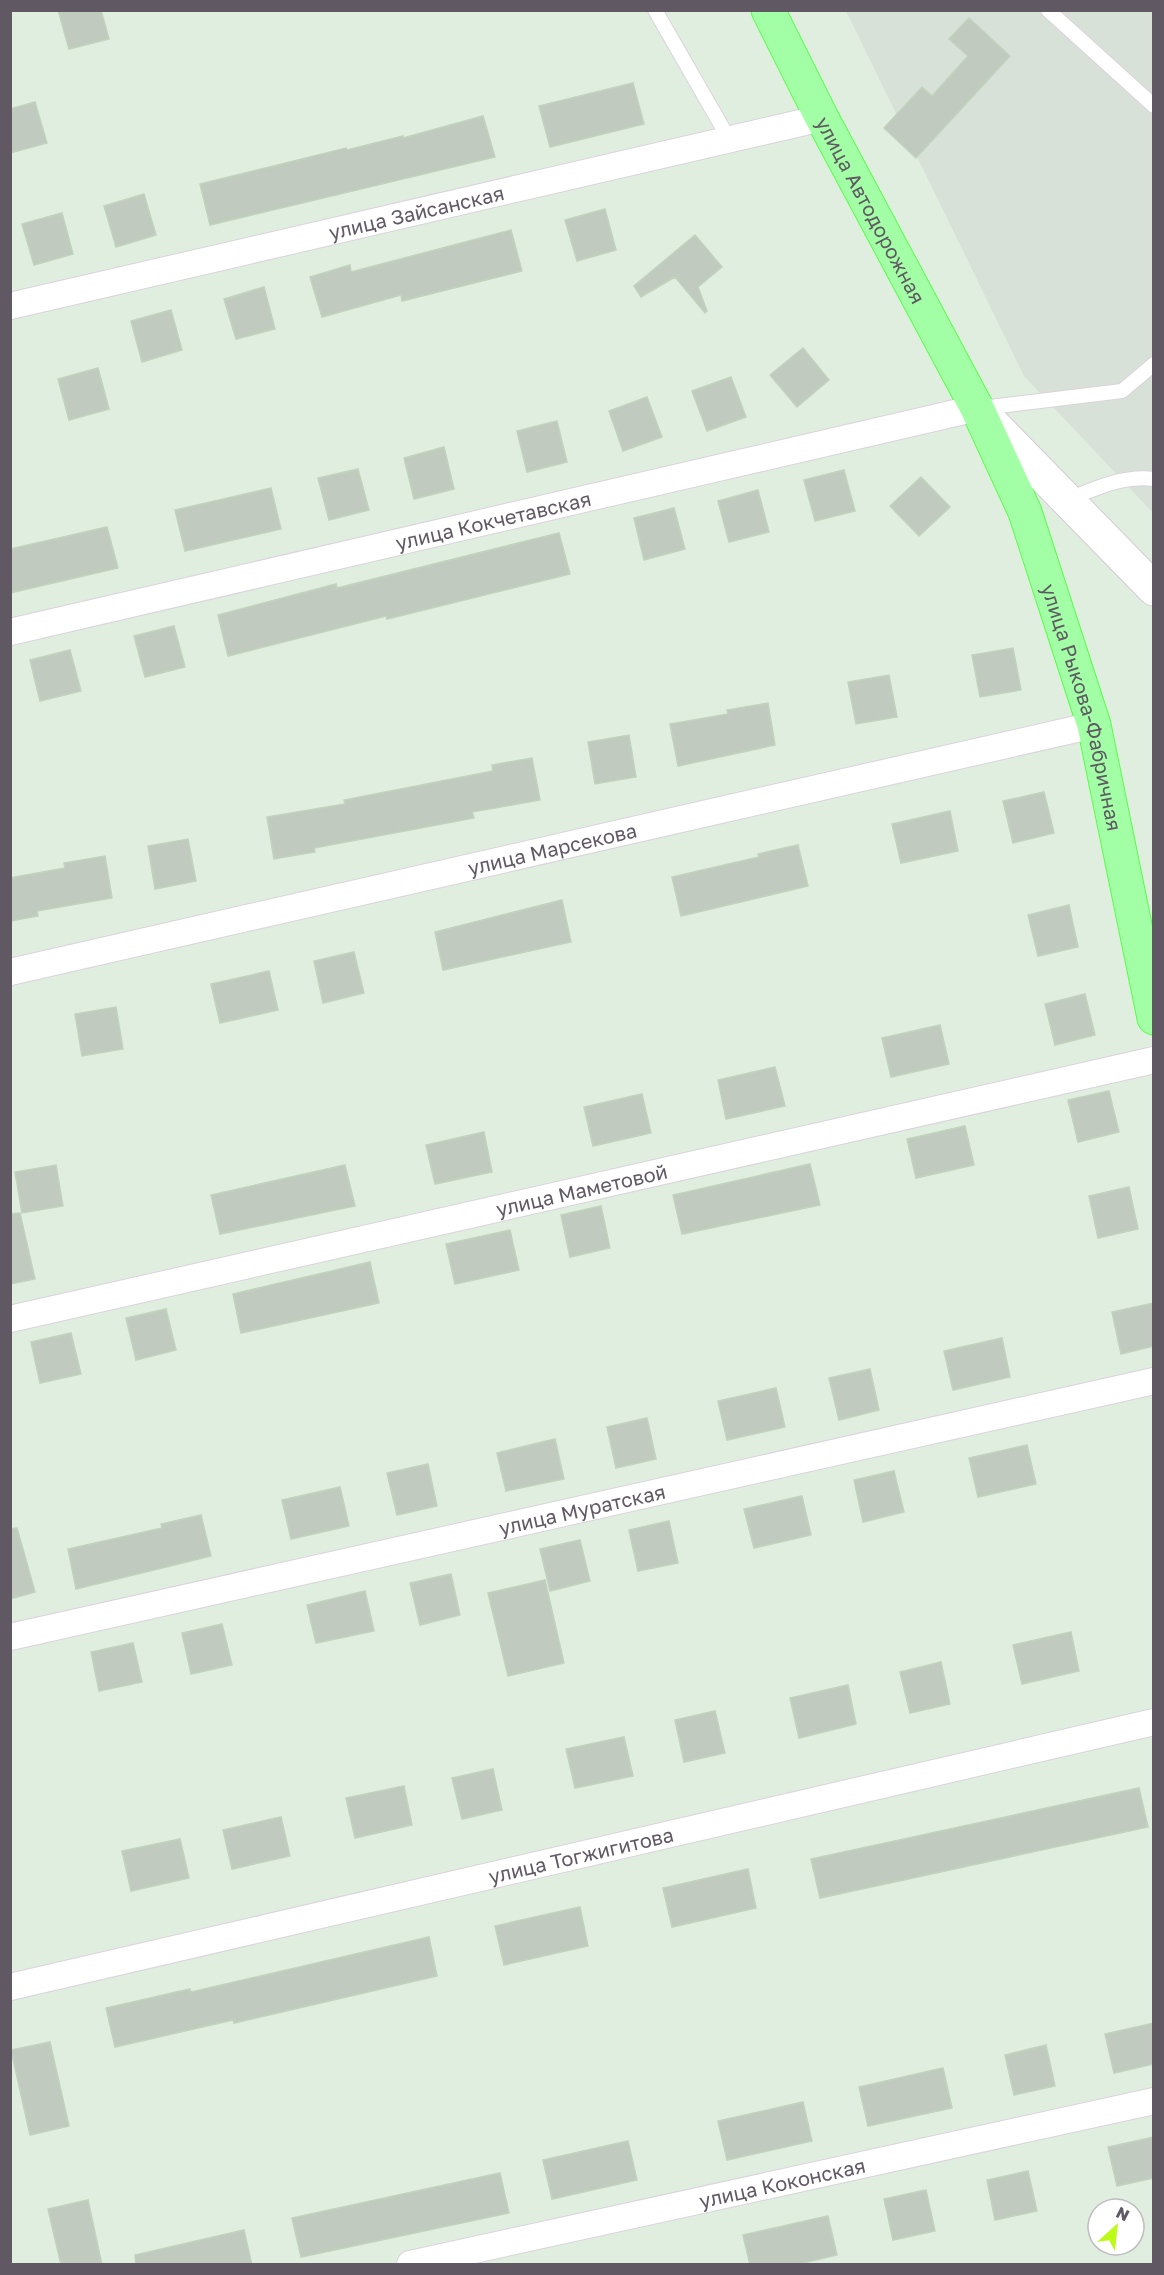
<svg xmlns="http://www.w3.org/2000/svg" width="1164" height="2275" font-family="'Golos Text',sans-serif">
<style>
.industrial{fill:#d8e1d7}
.building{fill:#c0cabf;stroke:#c0d3bd;stroke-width:1.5}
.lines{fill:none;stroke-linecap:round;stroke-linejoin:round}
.lane-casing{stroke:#dad3db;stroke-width:16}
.street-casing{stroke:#dad3db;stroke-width:28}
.secondary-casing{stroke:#d4cbd5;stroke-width:35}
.primary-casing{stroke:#56ff47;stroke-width:35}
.lane{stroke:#fff;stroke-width:14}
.street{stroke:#fff;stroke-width:26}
.secondary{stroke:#fff;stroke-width:33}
.primary{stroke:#a3ffa6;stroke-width:33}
.labels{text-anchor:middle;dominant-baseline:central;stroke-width:4.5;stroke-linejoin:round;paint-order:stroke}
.street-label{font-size:20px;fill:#605863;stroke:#fff}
</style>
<rect width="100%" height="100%" fill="#e0eedf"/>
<!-- industrial -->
<path class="industrial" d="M 846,11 L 1153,11 L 1153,513 L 1024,376 Z"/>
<!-- building -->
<path class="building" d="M 58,10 L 101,10 L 109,39 L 69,49 Z
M 969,18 L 1010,56 L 916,158 L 884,128 L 922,87 L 932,96 L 968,56 L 949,39 Z
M 633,83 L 644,124 L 550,147 L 539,106 Z
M 35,102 L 47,143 L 10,153 L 10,109 Z
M 483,116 L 495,157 L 210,225 L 200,184 L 346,148 L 347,150 L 403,136 L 403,138 Z
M 144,194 L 156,235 L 116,247 L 104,206 Z
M 605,209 L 616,250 L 577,261 L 565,220 Z
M 62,213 L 73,254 L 34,265 L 22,224 Z
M 511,230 L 522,271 L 402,301 L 401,295 L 322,317 L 310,277 L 350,265 L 351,272 Z
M 695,235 L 722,267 L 698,287 L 707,311 L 705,313 L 675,277 L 641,297 L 634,286 Z
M 264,287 L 275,329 L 236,339 L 224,299 Z
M 171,310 L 182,350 L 142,362 L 131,321 Z
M 803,348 L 829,380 L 797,407 L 770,375 Z
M 98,368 L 109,409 L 69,420 L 58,379 Z
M 731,377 L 746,417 L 707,431 L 692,391 Z
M 647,397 L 662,437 L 623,451 L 609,411 Z
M 557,421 L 567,462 L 527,472 L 517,431 Z
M 444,447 L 454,489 L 414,499 L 404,458 Z
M 358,469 L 369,510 L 329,520 L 318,478 Z
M 844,470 L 855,511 L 815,521 L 804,480 Z
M 921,477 L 950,507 L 919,536 L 890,506 Z
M 271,488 L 281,529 L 185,551 L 175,510 Z
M 758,490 L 769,532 L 729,542 L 718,501 Z
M 674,508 L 685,549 L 644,560 L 634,518 Z
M 107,527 L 118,568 L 10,593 L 10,549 Z
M 559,533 L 570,574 L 387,619 L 386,616 L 228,656 L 218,615 L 336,584 L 337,588 Z
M 174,626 L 185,667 L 145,677 L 134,636 Z
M 1013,648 L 1021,690 L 980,697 L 972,655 Z
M 70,650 L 81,691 L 40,701 L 30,660 Z
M 889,675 L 897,717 L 856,724 L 848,682 Z
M 768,703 L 775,745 L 678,766 L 670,724 L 728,714 L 727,710 Z
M 629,735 L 636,777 L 595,784 L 588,742 Z
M 532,758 L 540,800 L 472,812 L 474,818 L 314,848 L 315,852 L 274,859 L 267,817 L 345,804 L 344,800 L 493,771 L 492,765 Z
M 1044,792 L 1054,833 L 1013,843 L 1003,801 Z
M 950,811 L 958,851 L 901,863 L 892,824 Z
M 188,839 L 196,881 L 155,889 L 148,846 Z
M 798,845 L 808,886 L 681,916 L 672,877 L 759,857 L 758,854 Z
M 105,856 L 112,898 L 37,911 L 38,916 L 10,921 L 10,878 L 65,868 L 64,863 Z
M 562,900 L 571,942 L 443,970 L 435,932 Z
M 1069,905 L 1078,947 L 1038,956 L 1028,915 Z
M 354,952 L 364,993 L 323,1003 L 314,961 Z
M 269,971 L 278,1010 L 220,1023 L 211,984 Z
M 1085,994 L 1095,1035 L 1055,1045 L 1045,1004 Z
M 116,1007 L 123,1049 L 82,1056 L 75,1014 Z
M 940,1025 L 949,1064 L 891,1077 L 882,1038 Z
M 775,1067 L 785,1106 L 726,1119 L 718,1080 Z
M 1109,1091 L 1119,1132 L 1078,1142 L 1068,1100 Z
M 642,1094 L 651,1133 L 593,1146 L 584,1107 Z
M 965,1126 L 974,1165 L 916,1178 L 907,1139 Z
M 484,1132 L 492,1172 L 435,1184 L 426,1145 Z
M 810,1164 L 820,1205 L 682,1234 L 673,1195 Z
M 56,1165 L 63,1206 L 22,1213 L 15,1172 Z
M 345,1165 L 355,1206 L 220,1234 L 211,1195 Z
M 1129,1187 L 1138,1229 L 1098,1238 L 1089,1196 Z
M 601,1206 L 610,1248 L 570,1257 L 561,1215 Z
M 20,1213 L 35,1279 L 10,1284 L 10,1214 Z
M 510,1230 L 519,1270 L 455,1284 L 446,1244 Z
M 370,1262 L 379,1303 L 241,1333 L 233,1294 Z
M 1154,1303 L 1154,1346 L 1121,1354 L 1112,1312 Z
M 166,1309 L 176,1350 L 136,1360 L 126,1318 Z
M 71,1333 L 81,1374 L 40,1383 L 31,1342 Z
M 1002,1338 L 1010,1377 L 953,1390 L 944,1351 Z
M 870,1369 L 879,1410 L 839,1420 L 829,1378 Z
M 776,1388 L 785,1427 L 727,1440 L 718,1401 Z
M 647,1418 L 656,1459 L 616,1468 L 607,1427 Z
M 555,1439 L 564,1479 L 506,1491 L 497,1453 Z
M 1027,1445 L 1036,1484 L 978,1497 L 969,1458 Z
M 428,1464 L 437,1506 L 397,1515 L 387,1473 Z
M 894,1471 L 904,1512 L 863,1522 L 854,1480 Z
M 340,1487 L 349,1526 L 291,1539 L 282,1500 Z
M 802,1496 L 811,1535 L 754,1548 L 744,1509 Z
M 201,1515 L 211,1556 L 76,1589 L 68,1549 L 162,1528 L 161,1524 Z
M 669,1521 L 678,1563 L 638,1571 L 629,1530 Z
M 17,1528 L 35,1592 L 10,1599 L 10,1529 Z
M 580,1540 L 590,1581 L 550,1591 L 540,1549 Z
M 451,1574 L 460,1615 L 420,1625 L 410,1583 Z
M 545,1580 L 564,1663 L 508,1676 L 488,1593 Z
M 365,1591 L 374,1631 L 316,1643 L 307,1605 Z
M 222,1624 L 232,1665 L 191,1674 L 182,1633 Z
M 1071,1632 L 1079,1671 L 1022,1684 L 1013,1645 Z
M 133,1643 L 142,1682 L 99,1691 L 91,1652 Z
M 941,1662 L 950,1704 L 910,1713 L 900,1672 Z
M 848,1685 L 856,1724 L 799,1738 L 790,1698 Z
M 715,1711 L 725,1753 L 684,1762 L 675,1720 Z
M 624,1737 L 633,1776 L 575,1788 L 566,1749 Z
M 493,1769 L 502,1810 L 462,1819 L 452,1778 Z
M 404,1786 L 412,1825 L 355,1838 L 346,1798 Z
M 1139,1788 L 1148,1827 L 820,1898 L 811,1859 Z
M 281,1817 L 290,1856 L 232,1869 L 223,1830 Z
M 180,1839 L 189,1878 L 131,1891 L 122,1851 Z
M 748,1869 L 756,1908 L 672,1927 L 663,1888 Z
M 580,1907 L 588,1946 L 504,1965 L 495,1926 Z
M 429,1937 L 437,1976 L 234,2023 L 233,2020 L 115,2047 L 106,2008 L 190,1989 L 191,1992 Z
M 1154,2023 L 1154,2064 L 1114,2073 L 1105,2034 Z
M 50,2042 L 69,2126 L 30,2135 L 11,2050 Z
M 1046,2045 L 1055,2086 L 1014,2095 L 1005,2055 Z
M 943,2068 L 952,2108 L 868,2126 L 859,2087 Z
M 803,2102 L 812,2141 L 727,2160 L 718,2121 Z
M 1154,2137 L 1154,2178 L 1117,2186 L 1108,2147 Z
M 628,2141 L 637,2180 L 552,2199 L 543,2160 Z
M 1028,2171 L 1037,2211 L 995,2220 L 987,2180 Z
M 500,2173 L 509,2213 L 301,2257 L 292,2218 Z
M 926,2190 L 935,2231 L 893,2240 L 884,2199 Z
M 88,2200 L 102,2265 L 61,2265 L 48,2209 Z
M 828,2216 L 837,2255 L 795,2265 L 750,2265 L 743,2235 Z
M 244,2230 L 252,2265 L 136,2265 L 135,2255 Z"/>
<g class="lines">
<defs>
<path id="lane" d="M 655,10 L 729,139
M 1048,10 L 1154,106
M 982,408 L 1122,391 L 1154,364
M 1067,500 C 1094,489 1123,475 1154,479"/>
<g id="street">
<path id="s1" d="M 10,306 L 822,118"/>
<path id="s2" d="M 10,632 L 977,408"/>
<path id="s3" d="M 10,972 L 1094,725"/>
<path id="s4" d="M 10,1319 L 1154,1060"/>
<path id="s5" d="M 10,1637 L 1154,1381"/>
<path id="s6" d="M 10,1987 L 1154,1722"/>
<path id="s7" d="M 410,2264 L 1154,2101"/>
</g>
<path id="secondary" d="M 981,412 L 1154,589"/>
<g id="primary">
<path id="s8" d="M 768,10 L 822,118 L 977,408 L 1025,512 L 1094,725 L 1154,1018"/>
</g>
</defs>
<!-- lane casing -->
<use href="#lane" class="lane-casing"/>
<!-- street casing -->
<use href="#street" class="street-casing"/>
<!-- secondary casing -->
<use href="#secondary" class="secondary-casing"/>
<!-- primary casing -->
<use href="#primary" class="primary-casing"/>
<!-- lane -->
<use href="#lane" class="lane"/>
<!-- street -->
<use href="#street" class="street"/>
<!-- secondary -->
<use href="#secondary" class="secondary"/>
<!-- primary -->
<use href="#primary" class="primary"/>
</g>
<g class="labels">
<!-- street labels -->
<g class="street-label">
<text stroke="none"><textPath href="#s8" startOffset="225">улица Автодорожная</textPath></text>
<text stroke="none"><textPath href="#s1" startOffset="417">улица Зайсанская</textPath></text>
<text stroke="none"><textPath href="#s2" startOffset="496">улица Кокчетавская</textPath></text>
<text stroke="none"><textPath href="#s8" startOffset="768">улица Рыкова-Фабричная</textPath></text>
<text stroke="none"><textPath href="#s3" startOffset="556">улица Марсекова</textPath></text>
<text stroke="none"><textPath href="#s4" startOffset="586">улица Маметовой</textPath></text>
<text stroke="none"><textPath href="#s5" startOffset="586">улица Муратская</textPath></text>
<text stroke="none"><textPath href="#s6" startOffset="586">улица Тогжигитова</textPath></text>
<text stroke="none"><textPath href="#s7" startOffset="381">улица Коконская</textPath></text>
</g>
</g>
<!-- border -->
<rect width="1164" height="2275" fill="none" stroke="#605863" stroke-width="24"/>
<!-- north arrow -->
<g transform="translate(1116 2227) rotate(27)"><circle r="28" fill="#ffffff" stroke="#bfbcc1" stroke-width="1.5"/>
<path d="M0-4.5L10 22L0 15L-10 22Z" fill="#bcfb18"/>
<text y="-9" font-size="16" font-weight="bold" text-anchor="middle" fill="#605863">N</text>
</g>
</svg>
